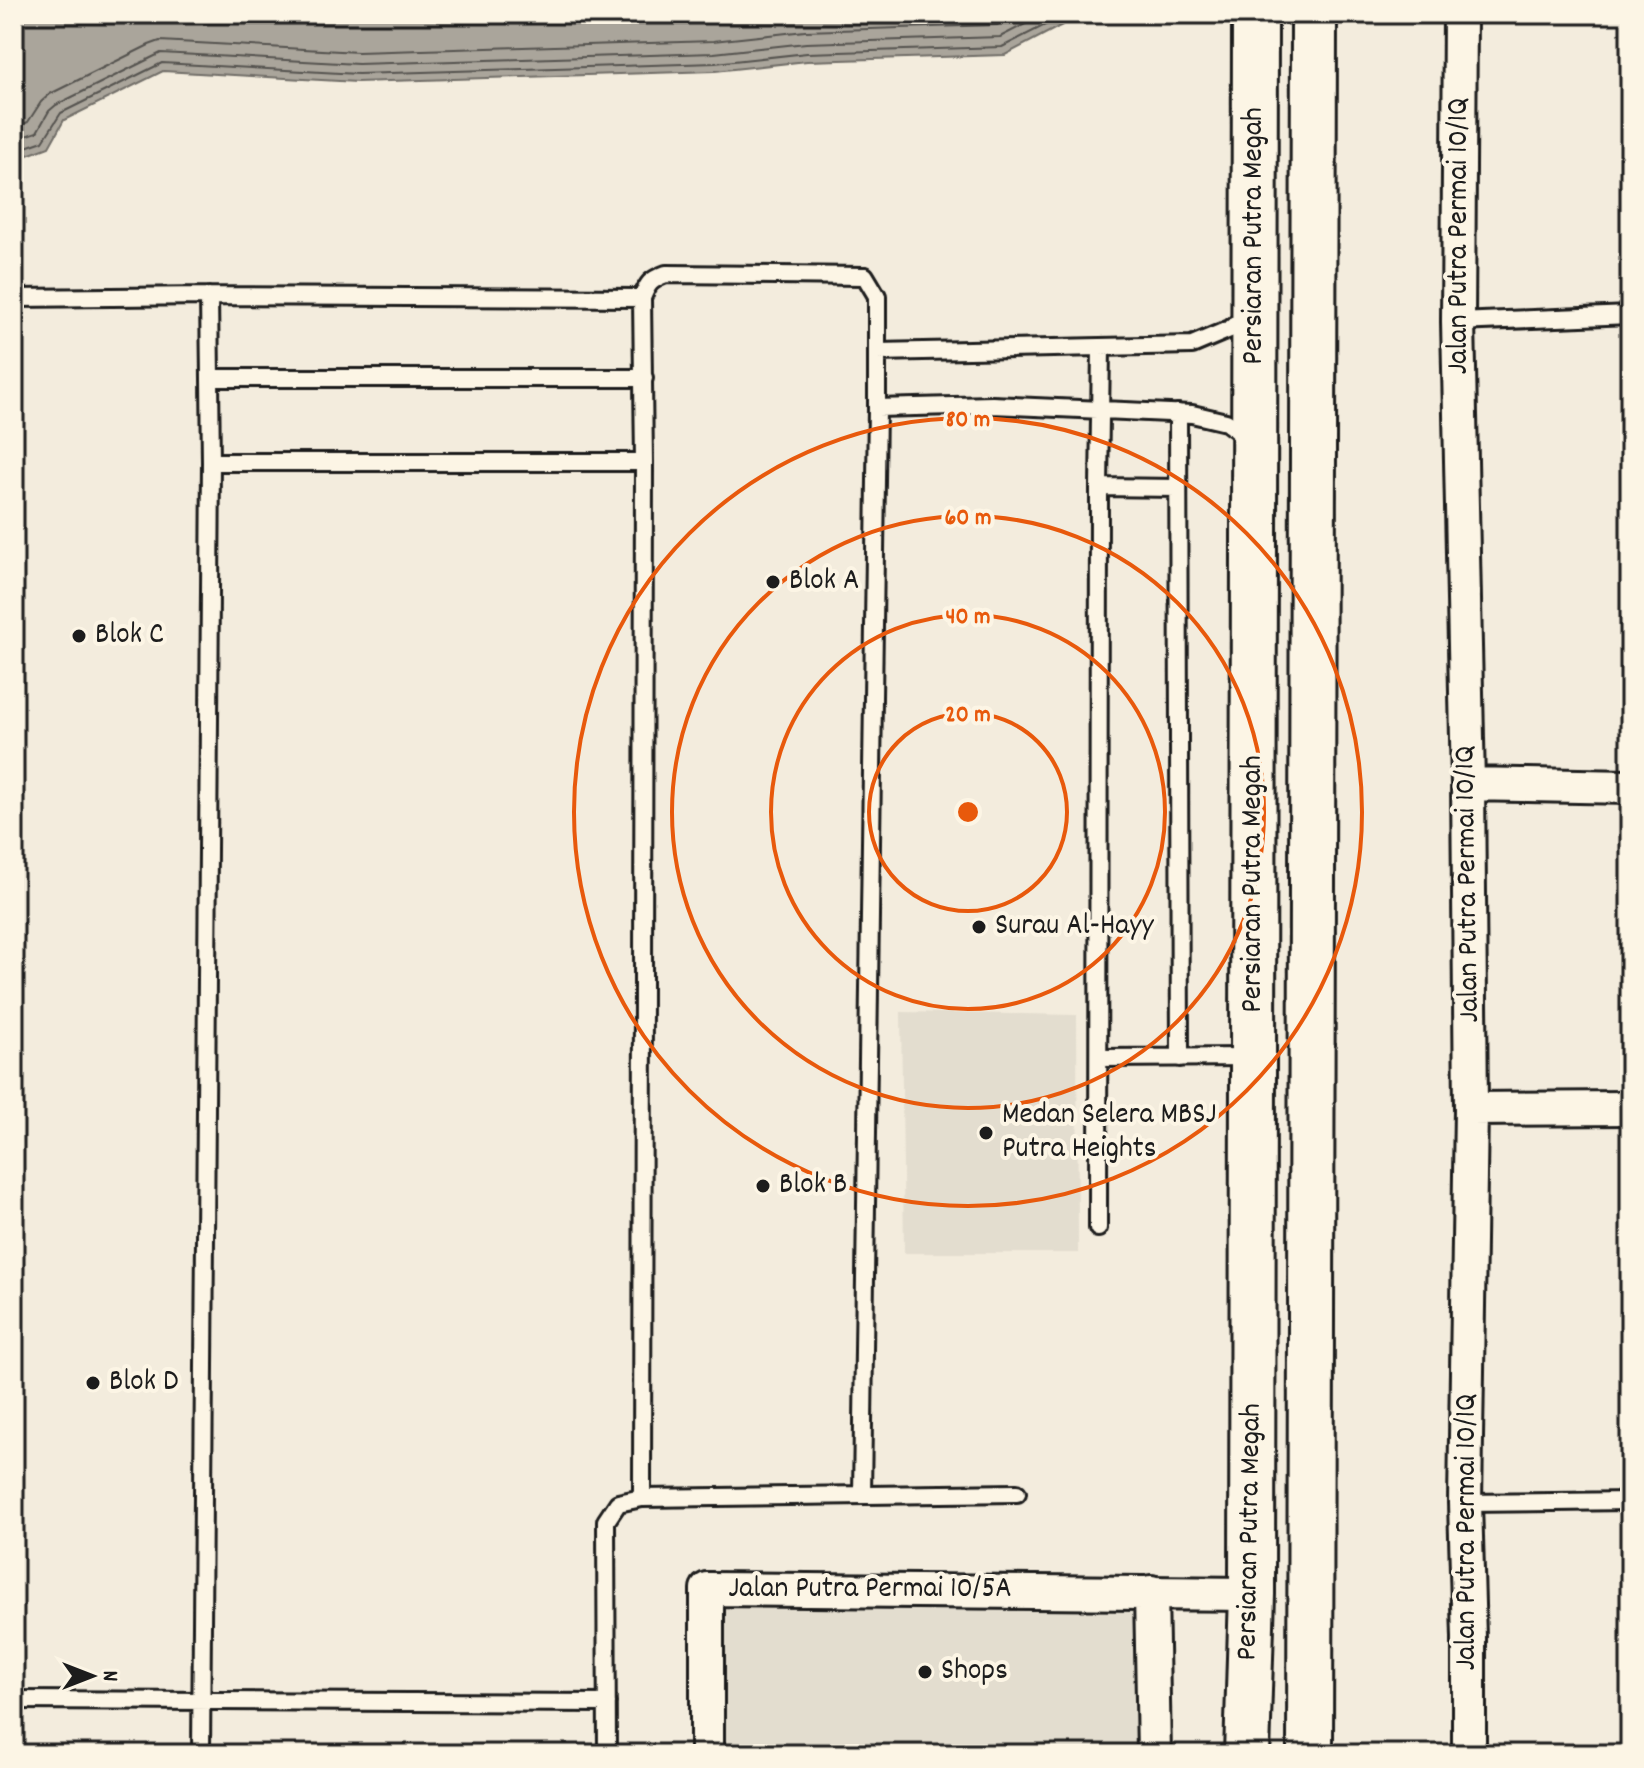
<svg xmlns="http://www.w3.org/2000/svg" width="1644" height="1768" font-family="Dekko,sans-serif">
<style>
.built{fill:#e3ddcf}
.water{fill:#aaa59b;stroke:#716e68;stroke-width:2}
.lines{fill:none;stroke-linecap:round;stroke-linejoin:round}
.shore{stroke:#55534f;stroke-width:2}
.lane-casing{stroke:#1c1c1c;stroke-width:22}
.street-casing{stroke:#1c1c1c;stroke-width:38}
.secondary-casing{stroke:#1c1c1c;stroke-width:50}
.lane{stroke:#fcf5e5;stroke-width:16}
.street{stroke:#fcf5e5;stroke-width:32}
.secondary{stroke:#fcf5e5;stroke-width:44}
.ring{fill:none;stroke:#e8590c;stroke-width:4}
.poi-dot{fill:#1c1c1c;stroke:#fcf5e5;stroke-width:3}
.labels{text-anchor:middle;dominant-baseline:central;stroke-width:8;stroke-linejoin:round;paint-order:stroke}
.street-label{font-size:30px;fill:#1c1c1c;stroke:#fcf5e5}
.poi-label{font-size:30px;fill:#1c1c1c;stroke:#fcf5e5;text-anchor:start}
.centre{fill:#e8590c;stroke:#fcf5e5;stroke-width:4}
.ring-label{font-size:24px;text-anchor:middle;font-weight:bold;fill:#e8590c;stroke:#fcf5e5;stroke-width:8;stroke-linejoin:round;paint-order:stroke}
</style>
<rect width="100%" height="100%" fill="#f3ecdd"/>
<filter id="ink" filterUnits="userSpaceOnUse"><feTurbulence type="fractalNoise" baseFrequency=".0125" numOctaves="2"/><feDisplacementMap in="SourceGraphic" scale="16" xChannelSelector="R" yChannelSelector="G"/><feConvolveMatrix kernelMatrix="1 2 1 2 8 2 1 2 1" color-interpolation-filters="sRGB"/></filter>
<g filter="url(#ink)">
<!-- built -->
<path class="built" d="M 901,1012 L 1077,1015 L 1078,1253 L 904,1253 Z
M 720,1603 L 1138,1606 L 1139,1754 L 720,1754 Z"/>
<!-- water -->
<path class="water" d="M 14,14 L 1067,14 L 1066,23 L 1005,55 L 807,61 L 715,71 L 357,82 L 163,71 L 64,120 L 49,147 L 14,160 Z"/>
<g class="lines">
<!-- shore -->
<path class="shore" d="M 14,128 L 28,122 L 41,102 L 50,94 L 149,45 L 160,41 L 358,52 L 713,41 L 805,31 L 997,25 L 1019,14
M 14,140 L 37,132 L 49,111 L 56,105 L 161,53 L 358,64 L 714,53 L 806,43 L 1000,37 L 1045,14
M 14,151 L 43,141 L 61,113 L 162,63 L 358,74 L 715,63 L 807,53 L 1002,47 L 1057,19 L 1059,14"/>
<defs>
<path id="lane" d="M 14,298 L 209,296 L 642,298
M 1458,322 L 1630,315
M 877,352 L 1192,345 L 1230,329 L 1248,315
M 210,378 L 644,378
M 877,408 L 992,405 L 1192,414 L 1226,422 L 1249,439
M 1178,413 L 1180,1058
M 211,462 L 644,462
M 1099,487 L 1178,488
M 1099,1058 L 1253,1057
M 1098,1228 L 1099,487 L 1101,348
M 642,1498 L 644,462 L 642,298 C 648,283 650,280 666,274 L 865,276 L 877,296 L 877,408 L 862,1495
M 1465,1503 L 1630,1501
M 14,1700 L 607,1703
M 201,1754 L 211,462 L 209,296
M 607,1754 L 606,1521 L 618,1503 L 642,1498 L 1017,1493"/>
<path id="street" d="M 1460,14 L 1458,322 L 1468,784 L 1471,1109 L 1465,1503 L 1469,1638 L 1469,1754
M 1468,784 L 1630,787
M 1471,1109 L 1630,1108
M 1151,1592 L 1154,1754
M 707,1754 L 707,1589 L 1252,1594"/>
<path id="secondary" d="M 1247,1754 L 1252,1594 L 1255,14
M 1310,1754 L 1314,14"/>
</defs>
<!-- lane casing -->
<use href="#lane" class="lane-casing"/>
<!-- street casing -->
<use href="#street" class="street-casing"/>
<!-- secondary casing -->
<use href="#secondary" class="secondary-casing"/>
<!-- lane -->
<use href="#lane" class="lane"/>
<!-- street -->
<use href="#street" class="street"/>
<!-- secondary -->
<use href="#secondary" class="secondary"/>
</g>
</g>
<!-- distance rings -->
<g class="ring">
<circle cx="968" cy="812" r="99"/>
<circle cx="968" cy="812" r="197"/>
<circle cx="968" cy="812" r="296"/>
<circle cx="968" cy="812" r="394"/>
</g>
<!-- markers -->
<g class="poi-dot">
<circle cx="773" cy="582" r="8"/>
<circle cx="79" cy="636" r="8"/>
<circle cx="979" cy="927" r="8"/>
<circle cx="986" cy="1133" r="8"/>
<circle cx="763" cy="1186" r="8"/>
<circle cx="93" cy="1383" r="8"/>
<circle cx="925" cy="1672" r="8"/>
</g>
<g class="labels">
<!-- street labels -->
<g class="street-label">
<text transform="translate(1255 236) rotate(-90)">Persiaran Putra Megah</text>
<text transform="translate(1460 236) rotate(-90)">Jalan Putra Permai 10/1Q</text>
<text transform="translate(1254 884) rotate(-90)">Persiaran Putra Megah</text>
<text transform="translate(1469 884) rotate(-91)">Jalan Putra Permai 10/1Q</text>
<text transform="translate(1251 1532) rotate(-89)">Persiaran Putra Megah</text>
<text transform="translate(1468 1532) rotate(-90)">Jalan Putra Permai 10/1Q</text>
<text x="870" y="1590">Jalan Putra Permai 10/5A</text>
</g>
<!-- poi labels -->
<g class="poi-label">
<text x="789" y="582">Blok A</text>
<text x="95" y="636">Blok C</text>
<text x="995" y="927">Surau Al-Hayy</text>
<text x="1002" y="1116">Medan Selera MBSJ<tspan x="1002" dy="34">Putra Heights</tspan></text>
<text x="779" y="1186">Blok B</text>
<text x="109" y="1383">Blok D</text>
<text x="941" y="1672">Shops</text>
</g>
</g>
<circle cx="968" cy="812" r="12" class="centre"/>
<g class="ring-label">
<text x="968" y="426">80 m</text>
<text x="968" y="524">60 m</text>
<text x="968" y="623">40 m</text>
<text x="968" y="721">20 m</text>
</g>
<!-- margin -->
<rect width="1644" height="1768" fill="none" stroke="#fcf5e5" stroke-width="48"/>
<rect x="24" y="24" width="1596" height="1720" fill="none" stroke="#1c1c1c" stroke-width="3" filter="url(#ink)"/>
<!-- north arrow -->
<g transform="translate(92 1676) rotate(90)" stroke="#fcf5e5" stroke-width="6" paint-order="stroke">
<path d="M0-6L14 30L0 20L-14 30Z" fill="#1c1c1c"/>
<text y="-12" font-size="22" font-weight="bold" text-anchor="middle" fill="#1c1c1c">N</text>
</g>
</svg>
